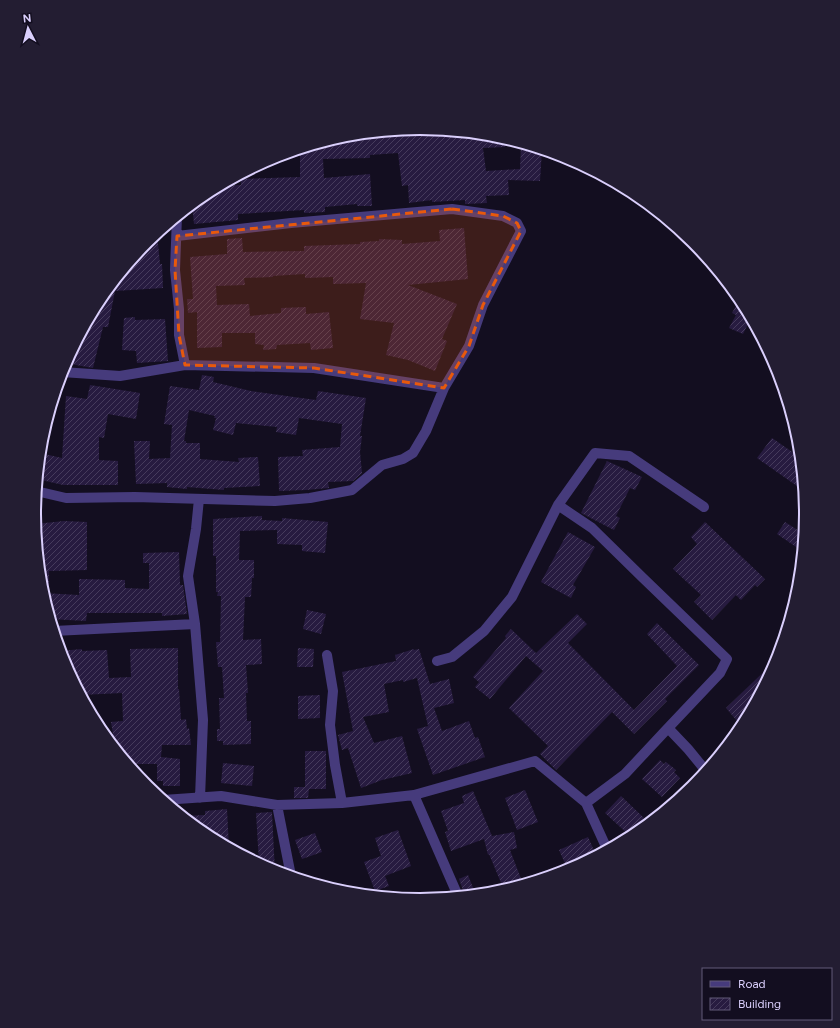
<svg xmlns="http://www.w3.org/2000/svg" width="840" height="1028" font-family="Figtree,sans-serif">
<style>
.building{fill:url(#building-hatch)}
.lines{fill:none;stroke-linecap:round;stroke-linejoin:round}
.street{stroke:#463b7c;stroke-width:10}
.marked{fill:#e8590c;fill-opacity:0.2;stroke:#e8590c;stroke-width:3;stroke-dasharray:8 5;stroke-linejoin:round}
.rim{fill:none;stroke:#dacffc;stroke-width:2}
</style>
<defs>
<pattern id="building-hatch" width="6" height="6" patternUnits="userSpaceOnUse"><rect width="6" height="6" fill="#271b40"/><path d="M-1 1l2-2M0 6l6-6M5 7l2-2" fill="none" stroke="#463b5c"/></pattern>
</defs>
<rect width="100%" height="100%" fill="#130e20"/>
<!-- building -->
<path class="building" d="M 420,128 L 422,128 L 422,132 L 448,131 L 496,135 L 504,138 L 505,147 L 483,148 L 486,171 L 520,169 L 521,146 L 534,147 L 542,150 L 540,181 L 508,180 L 509,195 L 486,196 L 487,203 L 465,204 L 465,200 L 432,202 L 432,200 L 409,203 L 408,185 L 402,186 L 398,153 L 370,155 L 370,158 L 323,159 L 324,178 L 370,174 L 372,206 L 357,206 L 357,204 L 325,207 L 325,212 L 304,213 L 304,210 L 238,214 L 238,220 L 194,224 L 192,204 L 206,193 L 219,186 L 241,185 L 241,179 L 300,177 L 300,149 L 345,135 Z
M 464,228 L 468,279 L 408,285 L 457,304 L 442,339 L 447,341 L 435,371 L 408,360 L 386,355 L 394,323 L 360,319 L 366,283 L 333,284 L 333,277 L 305,278 L 305,274 L 273,276 L 273,277 L 244,278 L 245,285 L 216,286 L 217,305 L 249,304 L 250,316 L 281,313 L 281,308 L 306,307 L 306,314 L 329,312 L 333,348 L 311,350 L 310,343 L 277,345 L 276,349 L 263,350 L 264,345 L 255,344 L 255,333 L 222,333 L 222,347 L 197,348 L 197,312 L 188,313 L 187,299 L 193,299 L 190,257 L 227,254 L 227,239 L 242,238 L 243,252 L 304,251 L 304,246 L 360,244 L 360,242 L 379,241 L 379,239 L 402,240 L 402,244 L 440,241 L 439,230 Z
M 157,233 L 160,264 L 162,264 L 163,288 L 115,291 L 108,327 L 103,327 L 93,368 L 65,363 L 99,299 L 147,241 Z
M 737,304 L 746,309 L 751,318 L 743,334 L 729,328 L 736,315 L 732,313 Z
M 135,317 L 135,320 L 165,319 L 168,361 L 137,363 L 136,351 L 122,350 L 124,318 Z
M 202,375 L 214,377 L 213,382 L 251,391 L 316,400 L 318,391 L 366,398 L 360,436 L 362,436 L 360,452 L 362,473 L 353,481 L 328,482 L 329,488 L 306,490 L 279,491 L 278,457 L 303,456 L 302,450 L 340,447 L 342,424 L 299,418 L 296,435 L 276,432 L 277,427 L 236,423 L 233,435 L 213,430 L 216,418 L 214,418 L 215,416 L 189,410 L 184,441 L 186,441 L 186,443 L 200,443 L 200,459 L 239,462 L 238,458 L 258,457 L 260,486 L 224,488 L 224,490 L 187,487 L 187,489 L 167,487 L 167,483 L 136,484 L 134,441 L 150,441 L 149,459 L 170,458 L 172,425 L 164,424 L 170,386 L 199,390 Z
M 90,385 L 140,393 L 136,419 L 108,414 L 104,438 L 99,437 L 99,460 L 118,461 L 118,485 L 63,485 L 37,479 L 40,453 L 62,458 L 66,396 L 87,399 Z
M 772,438 L 801,458 L 804,491 L 757,458 Z
M 607,461 L 642,477 L 635,490 L 630,488 L 616,516 L 620,518 L 614,530 L 581,513 Z
M 262,516 L 262,520 L 282,521 L 282,518 L 328,522 L 325,553 L 302,551 L 302,545 L 277,544 L 277,530 L 240,531 L 239,560 L 254,560 L 254,578 L 252,578 L 251,597 L 245,597 L 243,640 L 261,639 L 262,664 L 246,665 L 248,693 L 246,693 L 247,721 L 251,721 L 251,744 L 223,745 L 223,741 L 217,741 L 217,729 L 220,729 L 219,698 L 224,698 L 222,667 L 218,667 L 216,642 L 220,642 L 221,596 L 217,596 L 218,592 L 216,592 L 216,556 L 213,556 L 213,519 Z
M 64,521 L 87,522 L 87,570 L 49,571 L 49,589 L 42,590 L 35,524 Z
M 705,522 L 765,579 L 757,587 L 755,585 L 741,600 L 736,595 L 712,620 L 694,602 L 701,595 L 673,569 L 697,544 L 691,537 Z
M 785,522 L 804,534 L 802,551 L 777,534 Z
M 568,532 L 595,547 L 573,585 L 576,587 L 571,598 L 541,582 Z
M 179,552 L 180,585 L 183,585 L 187,614 L 162,616 L 162,613 L 87,613 L 86,621 L 50,619 L 43,593 L 79,595 L 79,579 L 125,580 L 125,588 L 149,589 L 149,563 L 143,563 L 143,553 Z
M 307,610 L 326,614 L 321,634 L 303,629 Z
M 577,614 L 587,624 L 568,643 L 634,710 L 677,666 L 647,634 L 657,623 L 699,665 L 665,699 L 667,701 L 634,734 L 612,712 L 556,770 L 540,754 L 548,746 L 509,708 L 543,671 L 526,656 L 490,699 L 475,687 L 479,682 L 473,677 L 506,638 L 505,636 L 511,629 L 536,653 Z
M 178,648 L 178,689 L 179,689 L 181,720 L 186,719 L 187,729 L 189,728 L 191,745 L 162,745 L 161,757 L 180,759 L 180,786 L 163,786 L 163,781 L 157,781 L 157,764 L 128,764 L 104,734 L 113,734 L 111,722 L 123,721 L 122,693 L 81,695 L 63,662 L 60,651 L 82,649 L 82,651 L 107,650 L 109,678 L 131,677 L 130,649 Z
M 298,648 L 314,649 L 313,667 L 297,667 Z
M 414,649 L 414,650 L 419,649 L 430,684 L 449,679 L 454,703 L 434,708 L 442,731 L 469,721 L 475,738 L 478,737 L 485,757 L 433,775 L 417,729 L 428,726 L 417,678 L 403,682 L 403,680 L 384,684 L 389,712 L 363,717 L 374,743 L 402,736 L 412,773 L 382,780 L 361,788 L 348,748 L 342,750 L 338,735 L 353,731 L 342,672 L 396,661 L 395,655 Z
M 774,662 L 776,663 L 742,727 L 726,708 Z
M 320,695 L 320,718 L 298,719 L 298,696 Z
M 305,751 L 326,751 L 326,789 L 309,789 L 308,798 L 294,798 L 294,787 L 305,787 Z
M 660,760 L 664,764 L 666,762 L 676,770 L 674,772 L 680,778 L 662,797 L 642,779 Z
M 223,763 L 254,766 L 252,786 L 221,783 Z
M 525,790 L 538,822 L 517,830 L 505,798 Z
M 473,791 L 492,836 L 514,832 L 517,848 L 510,850 L 523,884 L 504,890 L 489,854 L 488,855 L 484,839 L 451,851 L 445,832 L 448,831 L 441,811 L 464,803 L 462,796 Z
M 621,796 L 644,818 L 636,828 L 639,831 L 631,837 L 605,813 Z
M 227,809 L 229,848 L 205,835 L 182,816 L 205,815 L 205,811 Z
M 272,812 L 272,813 L 275,872 L 259,863 L 256,813 Z
M 398,830 L 411,866 L 385,876 L 389,886 L 375,891 L 364,862 L 381,856 L 375,838 Z
M 315,833 L 322,852 L 302,859 L 295,840 Z
M 588,837 L 596,855 L 567,868 L 559,850 Z
M 468,875 L 476,895 L 465,896 L 459,879 Z"/>
<g class="lines">
<!-- street -->
<path class="street" d="M 177,216 L 175,270 L 179,309 L 179,335 L 185,365
M 62,372 L 120,376 L 185,365 L 314,368 L 444,388
M 36,491 L 66,498 L 135,497 L 275,501 L 310,498 L 352,490 L 382,465 L 403,459 L 413,453 L 426,431 L 444,388 L 469,346 L 483,305 L 521,231 L 517,223 L 503,216 L 452,209 L 291,223 L 177,236
M 199,499 L 196,529 L 188,576 L 195,624 L 203,720 L 200,798
M 558,505 L 592,528 L 643,578 L 727,659 L 720,673 L 668,728
M 54,631 L 195,624
M 327,655 L 333,691 L 330,725 L 335,765 L 342,803
M 437,661 L 452,657 L 484,631 L 512,597 L 558,505 L 595,453 L 629,456 L 704,507
M 414,795 L 458,896
M 163,800 L 221,796 L 277,805 L 342,803 L 414,795 L 535,761 L 586,803
M 277,805 L 291,876
M 607,849 L 586,803 L 625,774 L 668,728 L 688,749 L 706,771"/>
</g>
<!-- marked area -->
<path class="marked" d="M 452,209 L 503,216 L 517,223 L 521,231 L 483,305 L 469,346 L 444,388 L 314,368 L 185,365 L 179,335 L 175,270 L 177,236 Z"/>
<!-- crop -->
<path d="M0 0H840V1028H0ZM41 514a379 379 0 1 1 758 0a379 379 0 1 1-758 0Z" fill="#231d32" fill-rule="evenodd"/>
<path class="rim" d="M41 514a379 379 0 1 1 758 0a379 379 0 1 1-758 0Z"/>
<!-- legend -->
<rect x="702" y="968" width="130" height="52" fill="#130e20" stroke="#635b78"/>
<rect x="710" y="981" width="20" height="6" fill="#463b7c" stroke="#635b78"/>
<text x="738" y="988" font-size="12" fill="#dacffc">Road</text>
<rect x="710" y="998" width="20" height="12" fill="url(#building-hatch)" stroke="#635b78"/>
<text x="738" y="1008" font-size="12" fill="#dacffc">Building</text>
<!-- north arrow -->
<g transform="translate(28 28) rotate(354)" stroke="#130e20" stroke-width="3" paint-order="stroke">
<path d="M0-3L7 15L0 10L-7 15Z" fill="#dacffc"/>
<text y="-6" font-size="11" font-weight="bold" text-anchor="middle" fill="#dacffc">N</text>
</g>
</svg>
